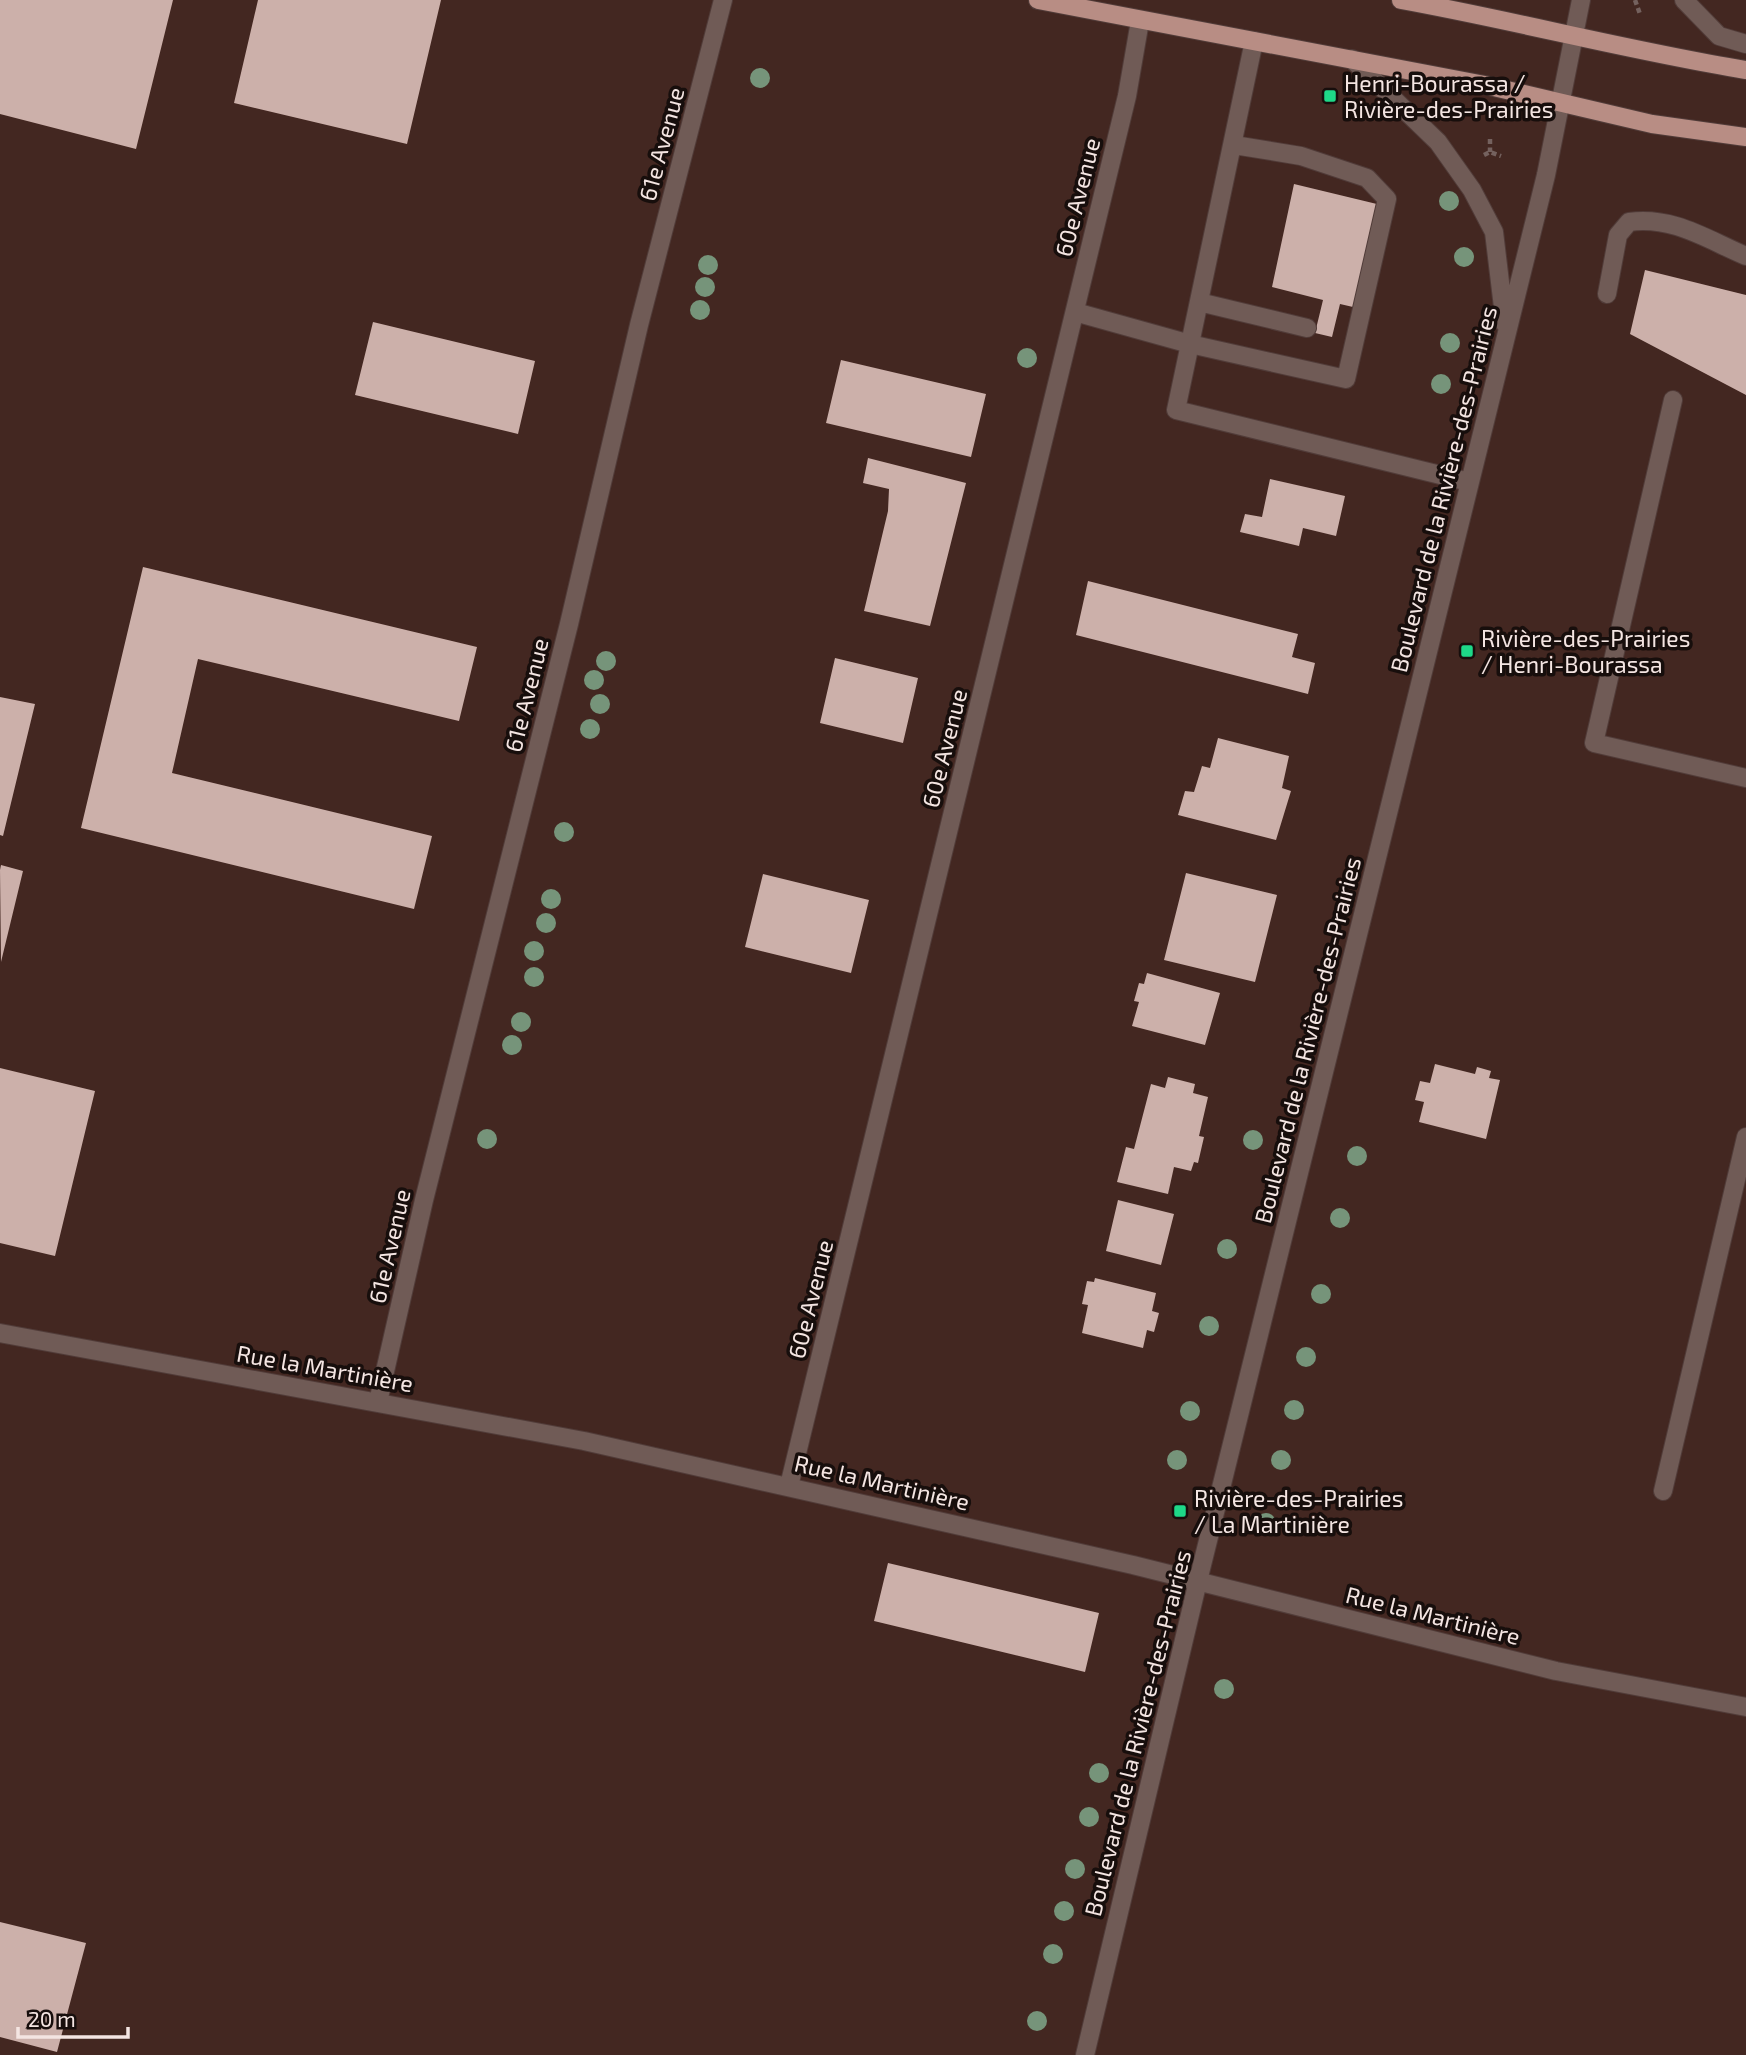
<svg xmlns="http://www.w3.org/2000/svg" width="1746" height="2055" font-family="'Exo 2',sans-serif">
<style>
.built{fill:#432721}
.building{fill:#ccb0aa}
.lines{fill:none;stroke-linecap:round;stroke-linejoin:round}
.minor-casing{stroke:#513c39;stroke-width:20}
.major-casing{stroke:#513c39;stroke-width:20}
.path{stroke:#74615e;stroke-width:4.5;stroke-dasharray:5 3.5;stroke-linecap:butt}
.minor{stroke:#705b56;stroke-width:18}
.major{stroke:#b88d84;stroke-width:18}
.tree{fill:#76947a}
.poi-dot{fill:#1ed888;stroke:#170e0c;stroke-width:2.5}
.labels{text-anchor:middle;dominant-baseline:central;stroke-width:7;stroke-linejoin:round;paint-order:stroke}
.poi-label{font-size:23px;fill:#f4e5e2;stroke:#170e0c;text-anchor:start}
.street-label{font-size:23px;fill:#f4e5e2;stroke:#170e0c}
</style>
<rect width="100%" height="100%" fill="#36211d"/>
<!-- built -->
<path class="built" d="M 0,0 L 1746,0 L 1746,2055 L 0,2055 Z"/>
<!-- building -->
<path class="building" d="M 0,0 L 173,0 L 136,149 L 0,114 Z
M 258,0 L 441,0 L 407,144 L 234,103 Z
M 1294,184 L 1381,205 L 1353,307 L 1340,304 L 1332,337 L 1315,333 L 1323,300 L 1272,287 Z
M 1645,270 L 1746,295 L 1746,395 L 1630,334 Z
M 373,322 L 535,361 L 518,434 L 355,395 Z
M 841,360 L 986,394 L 971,457 L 826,423 Z
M 868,458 L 966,483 L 930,626 L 864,611 L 888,511 L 889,489 L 863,483 Z
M 1270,479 L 1345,496 L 1336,536 L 1303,528 L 1299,546 L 1240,532 L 1245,514 L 1262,517 Z
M 143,567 L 477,647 L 459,721 L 198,659 L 172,773 L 432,836 L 414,909 L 81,828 Z
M 1088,581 L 1298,634 L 1292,657 L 1315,663 L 1308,694 L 1076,635 Z
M 835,658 L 918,678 L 903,743 L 820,723 Z
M 0,697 L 35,704 L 3,836 L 0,835 Z
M 1218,738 L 1289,756 L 1282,788 L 1291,791 L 1276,840 L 1178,815 L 1185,791 L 1194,792 L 1202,766 L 1210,768 Z
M 1,865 L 23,871 L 1,962 L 0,870 Z
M 1186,873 L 1277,895 L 1255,982 L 1164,960 Z
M 763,874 L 869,900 L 851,973 L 745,947 Z
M 1147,973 L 1220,993 L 1205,1045 L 1132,1026 L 1139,1002 L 1134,1001 L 1139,983 L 1144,984 Z
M 1435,1064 L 1475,1074 L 1477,1067 L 1491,1071 L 1489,1078 L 1500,1080 L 1486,1139 L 1419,1122 L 1424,1102 L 1415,1100 L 1420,1081 L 1430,1083 Z
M 0,1068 L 95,1091 L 55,1256 L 0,1243 Z
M 1168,1077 L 1195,1084 L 1193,1093 L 1208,1097 L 1199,1136 L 1204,1137 L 1198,1163 L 1194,1162 L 1191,1171 L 1174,1167 L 1168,1194 L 1117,1182 L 1126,1147 L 1134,1149 L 1151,1084 L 1165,1088 Z
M 1118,1200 L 1174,1214 L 1161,1265 L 1106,1251 Z
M 1095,1278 L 1156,1293 L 1152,1311 L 1159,1313 L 1154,1332 L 1147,1330 L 1143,1348 L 1082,1333 L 1088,1305 L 1082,1304 L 1087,1281 L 1094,1282 Z
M 888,1563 L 1099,1613 L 1085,1672 L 874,1621 Z
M 0,1922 L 86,1943 L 57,2052 L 0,2037 Z"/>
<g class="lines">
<defs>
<path id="minor" d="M 1684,0 L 1719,36 L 1746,44
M 1254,41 L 1176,410 L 1469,482
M 1352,59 L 1438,142 L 1472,190 L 1494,232 L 1505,324
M 1607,294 L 1618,235 L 1629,222 C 1673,216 1706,239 1746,256
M 1199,302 L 1307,328
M 1075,312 L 1190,344 L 1346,379 L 1387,199 L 1367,178 L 1301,156 L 1234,145
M 1673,400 L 1594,743 L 1746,778
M 0,1333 L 584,1441 L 1133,1565 L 1556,1671 L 1746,1707
M 378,1402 L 424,1200 L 569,624 L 639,325 L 723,0
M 789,1486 L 1127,96 L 1140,21
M 1663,1491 L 1746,1137
M 1085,2055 L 1198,1581 L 1546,175 L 1581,0"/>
<path id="major" d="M 1038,0 L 1485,85 L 1652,124 L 1746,137
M 1401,0 C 1517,21 1630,51 1746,70"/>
</defs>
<!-- minor casing -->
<use href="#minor" class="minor-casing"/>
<!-- major casing -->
<use href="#major" class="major-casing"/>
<!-- path -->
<path class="path" d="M 1635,0 L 1640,14
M 1490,139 L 1490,152
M 1484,155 L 1490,152 L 1501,156"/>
<!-- minor -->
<use href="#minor" class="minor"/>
<!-- major -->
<use href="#major" class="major"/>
</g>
<!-- trees -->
<g class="tree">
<circle cx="760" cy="78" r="10"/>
<circle cx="1449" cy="201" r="10"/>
<circle cx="1464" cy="257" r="10"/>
<circle cx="708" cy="265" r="10"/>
<circle cx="705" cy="287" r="10"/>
<circle cx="700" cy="310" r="10"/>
<circle cx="1450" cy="343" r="10"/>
<circle cx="1027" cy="358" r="10"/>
<circle cx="1441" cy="384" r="10"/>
<circle cx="606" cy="661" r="10"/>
<circle cx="594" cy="680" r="10"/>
<circle cx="600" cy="704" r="10"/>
<circle cx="590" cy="729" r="10"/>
<circle cx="564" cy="832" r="10"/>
<circle cx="551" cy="899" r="10"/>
<circle cx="546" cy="923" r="10"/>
<circle cx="534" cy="951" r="10"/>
<circle cx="534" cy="977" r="10"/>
<circle cx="521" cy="1022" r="10"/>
<circle cx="512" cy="1045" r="10"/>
<circle cx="487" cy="1139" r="10"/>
<circle cx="1253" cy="1140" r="10"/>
<circle cx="1357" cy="1156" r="10"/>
<circle cx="1340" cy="1218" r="10"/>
<circle cx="1227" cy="1249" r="10"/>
<circle cx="1321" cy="1294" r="10"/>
<circle cx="1209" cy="1326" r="10"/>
<circle cx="1306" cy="1357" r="10"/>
<circle cx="1294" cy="1410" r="10"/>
<circle cx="1190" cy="1411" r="10"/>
<circle cx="1177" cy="1460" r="10"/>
<circle cx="1281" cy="1460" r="10"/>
<circle cx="1266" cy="1523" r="10"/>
<circle cx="1224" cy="1689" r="10"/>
<circle cx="1099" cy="1773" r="10"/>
<circle cx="1089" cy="1817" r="10"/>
<circle cx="1075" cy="1869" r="10"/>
<circle cx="1064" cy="1911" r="10"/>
<circle cx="1053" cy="1954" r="10"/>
<circle cx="1037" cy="2021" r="10"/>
</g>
<!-- markers -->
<g class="poi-dot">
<rect x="1323" y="89" width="14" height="14" rx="3.5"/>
<rect x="1460" y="644" width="14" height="14" rx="3.5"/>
<rect x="1173" y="1504" width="14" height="14" rx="3.5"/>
</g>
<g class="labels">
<!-- poi labels -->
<g class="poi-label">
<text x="1344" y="83">Henri-Bourassa /<tspan x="1344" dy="26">Rivière-des-Prairies</tspan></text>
<text x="1481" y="638">Rivière-des-Prairies<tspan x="1481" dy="26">/ Henri-Bourassa</tspan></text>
<text x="1194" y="1498">Rivière-des-Prairies<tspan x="1194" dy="26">/ La Martinière</tspan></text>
</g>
<!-- street labels -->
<g class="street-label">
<text transform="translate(661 144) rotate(-75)">61e Avenue</text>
<text transform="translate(1077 197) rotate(-76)">60e Avenue</text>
<text transform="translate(1443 489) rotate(-76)">Boulevard de la Rivière-des-Prairies</text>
<text transform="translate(526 695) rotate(-76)">61e Avenue</text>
<text transform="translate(944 748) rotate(-76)">60e Avenue</text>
<text transform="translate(1307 1040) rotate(-76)">Boulevard de la Rivière-des-Prairies</text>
<text transform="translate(389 1246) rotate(-77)">61e Avenue</text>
<text transform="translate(810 1299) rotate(-76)">60e Avenue</text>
<text transform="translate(325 1368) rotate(10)">Rue la Martinière</text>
<text transform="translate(882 1482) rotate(13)">Rue la Martinière</text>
<text transform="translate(1433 1615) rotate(14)">Rue la Martinière</text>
<text transform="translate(1137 1733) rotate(-76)">Boulevard de la Rivière-des-Prairies</text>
</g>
</g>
<!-- scale -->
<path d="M18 2027v10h110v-10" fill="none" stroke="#f4e5e2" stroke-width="3.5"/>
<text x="28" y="2027" font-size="21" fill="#f4e5e2" stroke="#170e0c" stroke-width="5" paint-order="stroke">20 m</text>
</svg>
